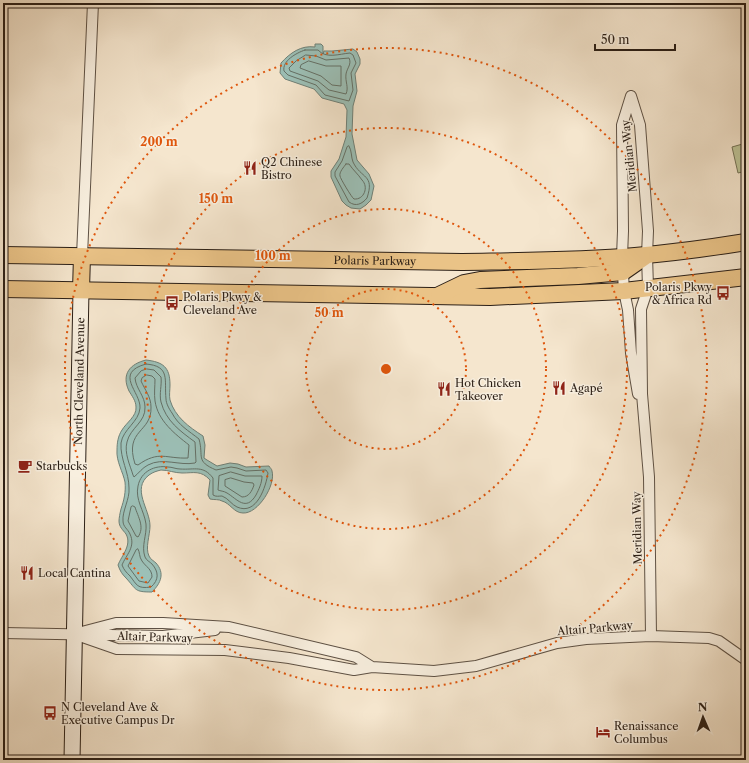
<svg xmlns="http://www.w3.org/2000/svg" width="749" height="763" font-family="'Libre Caslon Text',serif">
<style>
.green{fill:#bec497;stroke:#747256}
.water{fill:#9cc0b7;stroke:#6f8077}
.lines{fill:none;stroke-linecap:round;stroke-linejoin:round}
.shore{stroke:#647066;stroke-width:1}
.street-casing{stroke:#5e5144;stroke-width:12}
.secondary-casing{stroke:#2b1f16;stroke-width:17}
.primary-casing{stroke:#2b1f16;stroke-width:18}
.street{stroke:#f8efdf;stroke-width:10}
.secondary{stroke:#f8efdf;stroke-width:15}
.primary{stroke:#eac387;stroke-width:16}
.ring{fill:none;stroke:#df560c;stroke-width:2;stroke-dasharray:2 4}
.labels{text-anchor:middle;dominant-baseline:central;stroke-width:3;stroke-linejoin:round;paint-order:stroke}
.street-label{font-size:11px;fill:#2b1f16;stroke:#f8efdf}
.poi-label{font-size:11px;fill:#2b1f16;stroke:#f8efdf;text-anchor:start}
.centre{fill:#df560c;stroke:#f8efdf;stroke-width:2}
.ring-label{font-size:12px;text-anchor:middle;font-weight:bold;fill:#df560c;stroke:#f8efdf;stroke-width:3;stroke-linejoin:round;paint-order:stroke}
</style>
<rect width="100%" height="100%" fill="#f5e6ce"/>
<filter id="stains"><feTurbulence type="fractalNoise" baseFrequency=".005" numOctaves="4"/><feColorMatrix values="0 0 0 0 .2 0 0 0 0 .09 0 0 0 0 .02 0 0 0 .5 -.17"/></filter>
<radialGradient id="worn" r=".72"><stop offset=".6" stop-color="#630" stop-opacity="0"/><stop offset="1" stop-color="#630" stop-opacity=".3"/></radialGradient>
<!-- green -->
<path class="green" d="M 746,143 L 746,171 L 738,173 L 732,147 Z"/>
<!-- water -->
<path class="water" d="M 315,44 L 321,44 L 323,46 L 323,54 L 324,51 L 332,51 L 353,49 L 357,52 L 360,59 L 360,64 L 355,74 L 357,91 L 353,106 L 352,134 L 357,160 L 369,174 L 374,186 L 371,200 L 366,205 L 360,209 L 351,208 L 346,205 L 342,201 L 331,177 L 331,171 L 339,159 L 346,137 L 347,110 L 344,104 L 322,98 L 314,89 L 285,79 L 280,73 L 281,63 C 290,53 301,45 315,47 Z
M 146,360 C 163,362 170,367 170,385 C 170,390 169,395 170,400 C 175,417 189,427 203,436 L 205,445 L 204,458 L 207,460 L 217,466 L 230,463 L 238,464 L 246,467 L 269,466 C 270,468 272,469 272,471 C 276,485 258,514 243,513 C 234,513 230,503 222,501 C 219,499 214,500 210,499 L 208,495 L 210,480 C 201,470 194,473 182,473 C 175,473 168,470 161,470 C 157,471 153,472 149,475 C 131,489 150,509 150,526 C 150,535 145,548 149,556 C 150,559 154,561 156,563 C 165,573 161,583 152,592 C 134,592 137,590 126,578 C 122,574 120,571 118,565 C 122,555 132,545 126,534 C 123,530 119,527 119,521 C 119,518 120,513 121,509 C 124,500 126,492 125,482 C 123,472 116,461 117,450 C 117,443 118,436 122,430 C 126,423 137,416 136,407 C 136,401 132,396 129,391 C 121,374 130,364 146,360 Z"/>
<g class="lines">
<!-- shore -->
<path class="shore" d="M 305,50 L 318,50 C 326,59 339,54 350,53 L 353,55 L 356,63 L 351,73 L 353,90 L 349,101 L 325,95 L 316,85 L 288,75 L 284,71 C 282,61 296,53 305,50 Z
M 306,55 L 316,56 L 326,60 L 349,58 C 352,64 347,68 346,74 C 345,82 349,87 346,94 L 329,90 L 318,81 L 290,71 L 289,68 L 296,61 Z
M 309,61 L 326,66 L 341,66 L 341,86 L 332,85 L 321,76 L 300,68 L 301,65 Z
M 349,146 C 352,151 351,157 353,162 C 361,179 375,174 367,198 C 362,204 356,207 349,202 L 335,176 L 335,172 L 342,161 L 347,147 Z
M 346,164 L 349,164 C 353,170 358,174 362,180 C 369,187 364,200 354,199 C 352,198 340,178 340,176 C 339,172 344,167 346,164 Z
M 146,364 C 171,366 164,380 166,399 C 166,403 169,409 172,413 C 178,425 189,431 199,439 C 204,457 195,461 216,470 L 231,467 L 237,468 L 246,471 L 266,470 L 268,473 C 266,486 257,516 237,507 C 232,505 228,498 222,496 C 219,496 216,497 213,495 L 213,478 C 203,465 195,470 180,469 C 176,469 172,467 168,467 C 155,465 141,471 138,486 C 135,500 144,510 146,524 C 147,535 141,546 145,557 C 146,560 150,562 152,564 C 159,572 159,580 151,587 C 137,589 137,585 130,576 C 126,572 124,570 122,565 C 126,555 136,547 130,534 C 128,529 123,527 123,521 C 122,511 130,499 129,488 C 129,472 120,459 121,443 C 123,429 139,422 140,408 C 141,392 113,373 146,364 Z
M 147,369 L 154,370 L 161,377 C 162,385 159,394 161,402 C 166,421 180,431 195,442 L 196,462 L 195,463 C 179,466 163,457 148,465 C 142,468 139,473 134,477 L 133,475 C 130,465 124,453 127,442 C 130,428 146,422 145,407 C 145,396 136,389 135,378 L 141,371 Z
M 147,375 L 152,376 L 155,379 C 155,386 154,394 155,401 C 158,421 175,434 189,445 L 188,458 C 166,459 159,450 138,465 L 135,464 C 124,429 152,433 151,407 C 151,397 145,390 141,381 L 142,378 Z
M 231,472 L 245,476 L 262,476 C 262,483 259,489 256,495 C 246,512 237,499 227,493 C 224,491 220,491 218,490 L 219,476 Z
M 231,478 L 244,482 L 253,483 L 254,485 C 252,491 249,497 242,497 L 225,486 L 225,480 Z
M 133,506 L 135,507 C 138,517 145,527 138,537 L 136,536 L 128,521 L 131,507 Z
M 138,549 C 140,552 139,557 142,561 C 146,567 152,569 152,577 L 148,583 L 139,581 L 128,566 L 136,550 Z"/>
<defs>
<path id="street" d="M 631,96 L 640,125 L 648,231 L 647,255 L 648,288 L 641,309 L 642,394 L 649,477 L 651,636
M 631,96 L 622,125 L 623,231 L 622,257 L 624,291 L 628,310 L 631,353 L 638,394
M 82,256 L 93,3
M 3,633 L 163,636 L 215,630
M 74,634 L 117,649 L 225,650 L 289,658 L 354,670 L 372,667 L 434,671 L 476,666 L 557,643 L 586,639 L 651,636 L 709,638 L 719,641 L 746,660
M 74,634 L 116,623 L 163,623 L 229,627 L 356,657 L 372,667"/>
<g id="secondary">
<path id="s1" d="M 72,760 L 81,290"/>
</g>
<g id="primary">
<path id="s2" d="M 3,255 L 462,262 C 519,261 577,261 635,256 C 672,253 709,248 746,242"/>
<path d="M 3,289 L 490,297 L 624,291 L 746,277"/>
<path d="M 81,290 L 82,256"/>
<path d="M 439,295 L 464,283 L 480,280 L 578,276 L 623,272 L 646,256"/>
</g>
</defs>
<!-- street casing -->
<use href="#street" class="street-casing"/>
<!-- secondary casing -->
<use href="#secondary" class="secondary-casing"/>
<!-- primary casing -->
<use href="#primary" class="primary-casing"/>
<!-- street -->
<use href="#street" class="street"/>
<!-- secondary -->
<use href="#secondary" class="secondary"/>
<!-- primary -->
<use href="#primary" class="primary"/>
</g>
<!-- distance rings -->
<g class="ring">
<circle cx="386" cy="369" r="80"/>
<circle cx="386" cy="369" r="160"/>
<circle cx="386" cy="369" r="241"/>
<circle cx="386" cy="369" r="321"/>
</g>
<!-- icons -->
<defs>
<symbol id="restaurant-bare" viewBox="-9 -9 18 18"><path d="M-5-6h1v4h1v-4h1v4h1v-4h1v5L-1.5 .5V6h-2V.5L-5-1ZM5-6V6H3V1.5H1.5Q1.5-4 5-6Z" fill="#8f2418" stroke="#f8efdf" stroke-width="2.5" paint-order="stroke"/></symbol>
<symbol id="bus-bare" viewBox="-9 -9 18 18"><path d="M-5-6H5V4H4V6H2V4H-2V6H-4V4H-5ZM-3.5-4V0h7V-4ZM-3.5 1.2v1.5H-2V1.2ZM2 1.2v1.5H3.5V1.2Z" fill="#8f2418" stroke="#f8efdf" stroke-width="2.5" paint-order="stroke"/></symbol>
<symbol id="cafe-bare" viewBox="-9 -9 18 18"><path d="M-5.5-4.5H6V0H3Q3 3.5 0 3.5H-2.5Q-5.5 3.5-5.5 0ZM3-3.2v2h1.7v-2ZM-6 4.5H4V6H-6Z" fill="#8f2418" stroke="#f8efdf" stroke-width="2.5" paint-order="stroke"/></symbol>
<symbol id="hotel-bare" viewBox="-9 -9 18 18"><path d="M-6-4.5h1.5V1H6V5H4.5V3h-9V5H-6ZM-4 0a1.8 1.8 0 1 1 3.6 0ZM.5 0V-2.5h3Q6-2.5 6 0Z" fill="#8f2418" stroke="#f8efdf" stroke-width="2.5" paint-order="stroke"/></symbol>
</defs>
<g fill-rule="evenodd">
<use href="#restaurant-bare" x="240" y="158" width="20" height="20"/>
<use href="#bus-bare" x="713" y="283" width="20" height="20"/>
<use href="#bus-bare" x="162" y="293" width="20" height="20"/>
<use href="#restaurant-bare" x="549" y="378" width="20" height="20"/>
<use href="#restaurant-bare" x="434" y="379" width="20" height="20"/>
<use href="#cafe-bare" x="15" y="456" width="20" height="20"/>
<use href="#restaurant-bare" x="17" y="563" width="20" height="20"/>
<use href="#bus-bare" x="40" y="703" width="20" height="20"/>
<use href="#hotel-bare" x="593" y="722" width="20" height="20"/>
</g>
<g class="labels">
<!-- street labels -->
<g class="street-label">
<text transform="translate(629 156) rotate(-96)">Meridian Way</text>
<text stroke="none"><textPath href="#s2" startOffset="372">Polaris Parkway</textPath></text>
<text stroke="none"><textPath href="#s1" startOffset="379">North Cleveland Avenue</textPath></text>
<text transform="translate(637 528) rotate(-91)">Meridian Way</text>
<text transform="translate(595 628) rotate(-5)">Altair Parkway</text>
<text transform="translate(155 637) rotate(2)">Altair Parkway</text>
</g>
<!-- poi labels -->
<g class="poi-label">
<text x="261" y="162">Q2 Chinese<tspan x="261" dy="13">Bistro</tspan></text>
<text x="712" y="287" text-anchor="end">Polaris Pkwy<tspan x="712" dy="13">&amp; Africa Rd</tspan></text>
<text x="183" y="297">Polaris Pkwy &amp;<tspan x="183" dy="13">Cleveland Ave</tspan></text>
<text x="455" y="383">Hot Chicken<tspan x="455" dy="13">Takeover</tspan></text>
<text x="570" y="388">Agapé</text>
<text x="36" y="466">Starbucks</text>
<text x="38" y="573">Local Cantina</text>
<text x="61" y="707">N Cleveland Ave &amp;<tspan x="61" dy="13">Executive Campus Dr</tspan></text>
<text x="614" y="726">Renaissance<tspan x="614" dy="13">Columbus</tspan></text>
</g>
</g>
<circle cx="386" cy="369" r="6" class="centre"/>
<g class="ring-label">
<text x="159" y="146">200 m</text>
<text x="216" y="203">150 m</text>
<text x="273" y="260">100 m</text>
<text x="329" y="317">50 m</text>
</g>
<!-- margin -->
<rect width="749" height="763" fill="none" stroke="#f5e6ce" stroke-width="16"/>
<rect x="4" y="4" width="741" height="755" fill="none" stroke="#2b1f16" stroke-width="2"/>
<rect x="8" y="8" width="733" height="747" fill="none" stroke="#2b1f16"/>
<!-- north arrow -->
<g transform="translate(703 717) rotate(358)" stroke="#f8efdf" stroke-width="3" paint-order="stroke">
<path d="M0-3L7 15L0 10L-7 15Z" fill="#2b1f16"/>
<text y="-6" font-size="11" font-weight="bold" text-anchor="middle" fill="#2b1f16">N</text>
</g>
<!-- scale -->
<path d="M595 44v6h80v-6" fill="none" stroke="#2b1f16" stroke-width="2"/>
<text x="601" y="44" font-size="12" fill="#2b1f16" stroke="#f8efdf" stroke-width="3" paint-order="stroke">50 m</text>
<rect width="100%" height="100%" filter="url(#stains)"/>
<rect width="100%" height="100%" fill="url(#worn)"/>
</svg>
